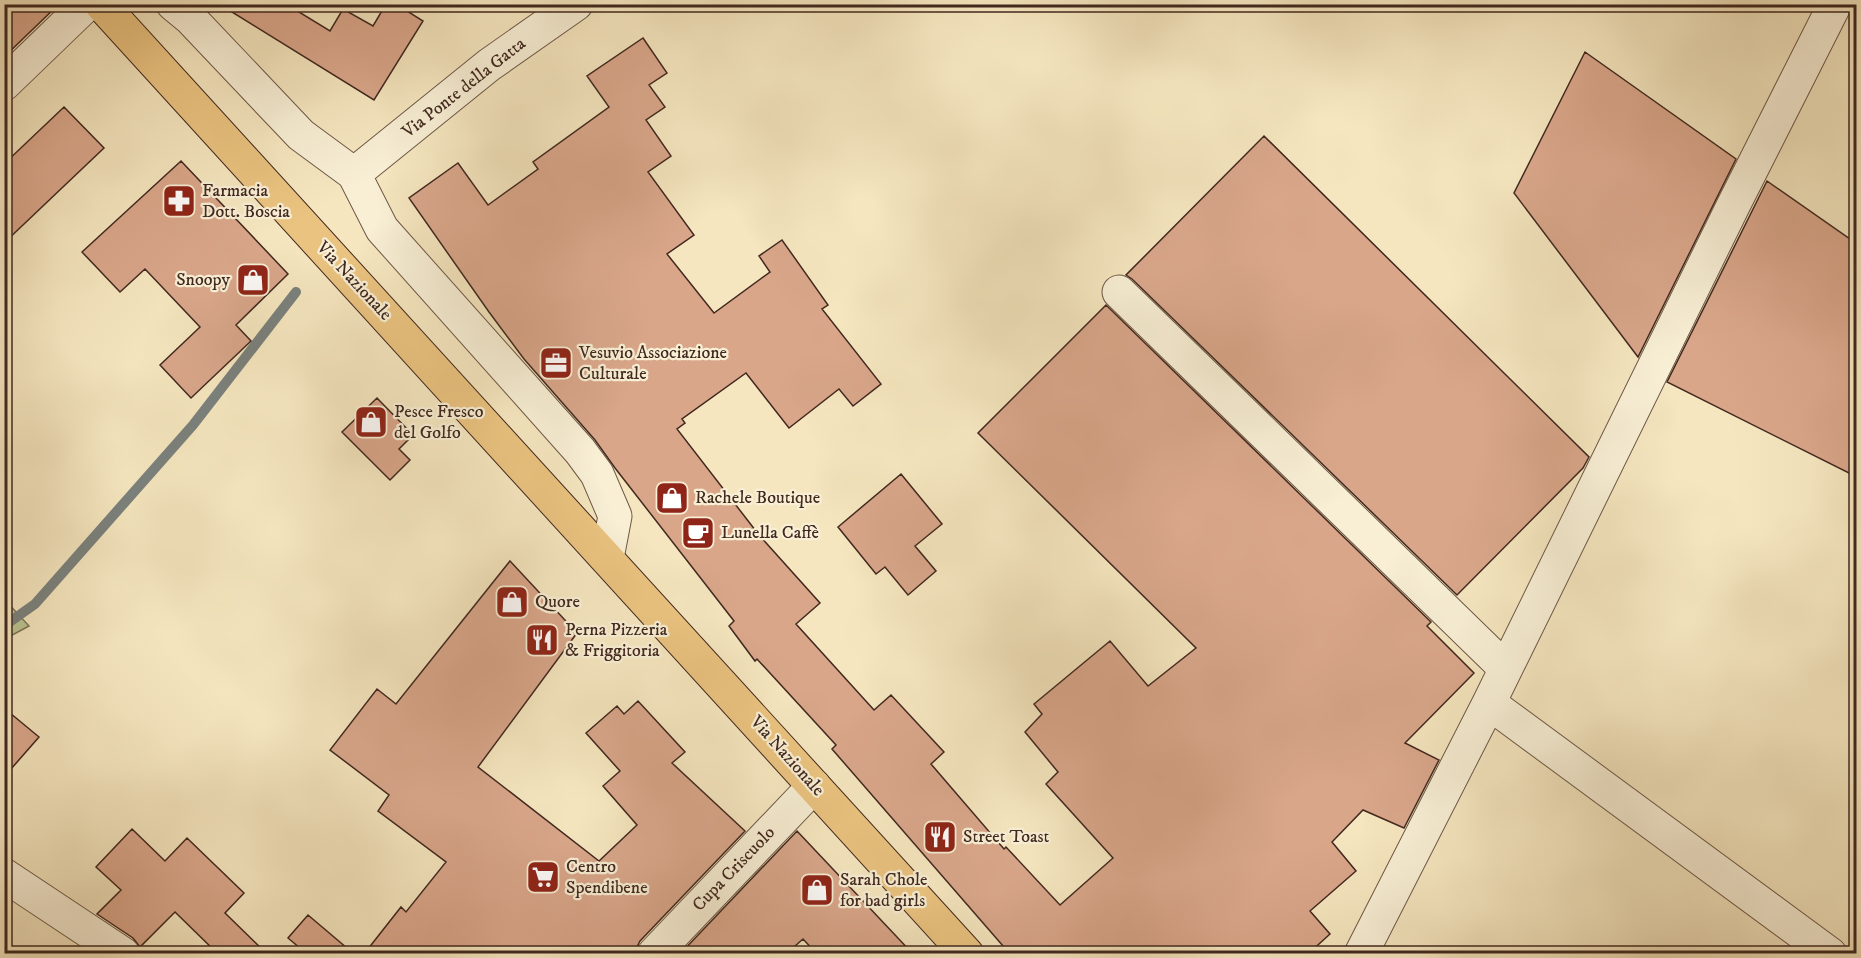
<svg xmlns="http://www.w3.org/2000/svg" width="1861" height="958" font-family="'IM FELL DW Pica',serif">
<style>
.green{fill:#bbc592;stroke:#7e7658;stroke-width:1.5}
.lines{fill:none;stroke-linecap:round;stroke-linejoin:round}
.stream{stroke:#7a817d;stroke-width:10}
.building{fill:#d9a68a;stroke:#41281f;stroke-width:1.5}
.minor-casing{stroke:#6e5847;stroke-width:35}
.major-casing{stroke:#41281f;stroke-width:35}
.minor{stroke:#f8efd5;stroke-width:33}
.major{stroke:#eac380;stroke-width:33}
.labels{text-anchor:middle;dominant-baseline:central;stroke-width:4.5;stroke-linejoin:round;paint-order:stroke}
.street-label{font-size:18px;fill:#41281f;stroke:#f8efd5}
.poi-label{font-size:18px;fill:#41281f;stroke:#f8efd5;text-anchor:start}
</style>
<rect width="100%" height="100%" fill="#f5e6bf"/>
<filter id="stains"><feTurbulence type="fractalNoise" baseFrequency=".00333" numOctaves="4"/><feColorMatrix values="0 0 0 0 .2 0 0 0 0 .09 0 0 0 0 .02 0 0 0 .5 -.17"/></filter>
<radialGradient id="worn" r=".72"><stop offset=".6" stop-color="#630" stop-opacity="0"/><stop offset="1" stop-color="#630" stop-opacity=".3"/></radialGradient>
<!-- green -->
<path class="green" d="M 5,600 L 29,626 L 5,639 L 4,639 Z"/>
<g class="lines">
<!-- stream -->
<path class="stream" d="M 4,626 L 35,604 L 193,425 L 296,292"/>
</g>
<!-- building -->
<path class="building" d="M 4,4 L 59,4 L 4,57 Z
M 219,4 L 286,4 L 330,31 L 343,9 L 373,26 L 386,4 L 396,4 L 423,21 L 374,100 Z
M 643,38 L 667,73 L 649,85 L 665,107 L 646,120 L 671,156 L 648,172 L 694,235 L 667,254 L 714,313 L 770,272 L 759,256 L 782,240 L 828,305 L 822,309 L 881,384 L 853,406 L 839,389 L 789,428 L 746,373 L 682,419 L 685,423 L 677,429 L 759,535 L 820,603 L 796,624 L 874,710 L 891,695 L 944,752 L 931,764 L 1004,849 L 1006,847 L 1060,905 L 1113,858 L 1046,784 L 1058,772 L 1025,732 L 1042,714 L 1034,704 L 1110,641 L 1148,686 L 1196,648 L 978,433 L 1106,305 L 1431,622 L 1427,626 L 1474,673 L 1405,743 L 1439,760 L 1404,828 L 1363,810 L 1332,842 L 1356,871 L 1310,911 L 1330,934 L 1308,954 L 1010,954 L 832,749 L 836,745 L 757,659 L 755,661 L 729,626 L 734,621 L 615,468 L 595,440 L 524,359 L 489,312 L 409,198 L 458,163 L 488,205 L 538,169 L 533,162 L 609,107 L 587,76 Z
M 1585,52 L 1736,159 L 1638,357 L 1514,193 Z
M 64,107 L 104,148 L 4,243 L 4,164 Z
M 1264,136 L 1589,457 L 1583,468 L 1457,595 L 1132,279 L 1126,275 Z
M 181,161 L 288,274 L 236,325 L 251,341 L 191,398 L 160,365 L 200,327 L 145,269 L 120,292 L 82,252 Z
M 1767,181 L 1857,244 L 1857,477 L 1667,382 Z
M 377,398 L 413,435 L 399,449 L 410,460 L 390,480 L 342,432 Z
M 901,474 L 942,524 L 915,546 L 936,571 L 908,595 L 885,567 L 876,574 L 838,527 Z
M 510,561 L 577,633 L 478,767 L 599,861 L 637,825 L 603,786 L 620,771 L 586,733 L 617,706 L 624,714 L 638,701 L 685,752 L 672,763 L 745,831 L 640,941 L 636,949 L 636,954 L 364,954 L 401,907 L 406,912 L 446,862 L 378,811 L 389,795 L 330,750 L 377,689 L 396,704 Z
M 4,708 L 39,737 L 4,777 Z
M 132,829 L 165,861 L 187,838 L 244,893 L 225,913 L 267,954 L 218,954 L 175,912 L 140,947 L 133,938 L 97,914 L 121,890 L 96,867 Z
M 797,831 L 913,954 L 817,954 L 803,939 L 786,954 L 680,954 Z
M 308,915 L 354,954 L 307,954 L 288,938 Z"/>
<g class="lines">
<defs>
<path id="minor" d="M 173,4 L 190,18 L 301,135 L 354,174 L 382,229 L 580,451 L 597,474 L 615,516 L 607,558
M 4,84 L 87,4
M 354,174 L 489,65 L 576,4
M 1119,292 L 1505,668
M 1489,703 L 1830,954
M 4,875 L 123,954
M 654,954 L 814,786
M 1361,954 L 1489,703 L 1734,204 L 1835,4"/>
<path id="major" d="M 101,4 L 967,954"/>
</defs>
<!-- minor casing -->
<use href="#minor" class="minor-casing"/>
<!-- major casing -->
<use href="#major" class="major-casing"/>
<!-- minor -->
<use href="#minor" class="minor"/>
<!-- major -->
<use href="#major" class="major"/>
</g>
<!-- icons -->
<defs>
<symbol id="pharmacy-square" viewBox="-11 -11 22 22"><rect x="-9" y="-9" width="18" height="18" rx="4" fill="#8f2418" stroke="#f8efd5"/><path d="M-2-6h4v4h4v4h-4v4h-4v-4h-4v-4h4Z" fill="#fff"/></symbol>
<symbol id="shop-square" viewBox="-11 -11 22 22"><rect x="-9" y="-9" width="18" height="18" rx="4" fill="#8f2418" stroke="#f8efd5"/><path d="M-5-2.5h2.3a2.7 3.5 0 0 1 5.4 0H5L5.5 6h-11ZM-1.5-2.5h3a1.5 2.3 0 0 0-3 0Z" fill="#fff"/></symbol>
<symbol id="office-square" viewBox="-11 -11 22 22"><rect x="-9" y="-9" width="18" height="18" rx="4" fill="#8f2418" stroke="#f8efd5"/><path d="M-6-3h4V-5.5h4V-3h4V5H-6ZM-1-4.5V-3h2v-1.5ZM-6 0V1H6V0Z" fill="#fff"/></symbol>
<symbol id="cafe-square" viewBox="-11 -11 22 22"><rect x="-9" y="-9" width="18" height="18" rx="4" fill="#8f2418" stroke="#f8efd5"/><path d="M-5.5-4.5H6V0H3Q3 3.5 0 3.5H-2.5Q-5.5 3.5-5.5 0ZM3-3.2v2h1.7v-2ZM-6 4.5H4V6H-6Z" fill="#fff"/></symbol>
<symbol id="restaurant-square" viewBox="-11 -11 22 22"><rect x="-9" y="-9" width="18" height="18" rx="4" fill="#8f2418" stroke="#f8efd5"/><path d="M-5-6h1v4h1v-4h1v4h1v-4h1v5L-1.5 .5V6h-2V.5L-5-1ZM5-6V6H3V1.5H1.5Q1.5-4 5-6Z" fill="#fff"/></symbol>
<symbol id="supermarket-square" viewBox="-11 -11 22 22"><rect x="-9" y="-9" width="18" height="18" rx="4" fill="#8f2418" stroke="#f8efd5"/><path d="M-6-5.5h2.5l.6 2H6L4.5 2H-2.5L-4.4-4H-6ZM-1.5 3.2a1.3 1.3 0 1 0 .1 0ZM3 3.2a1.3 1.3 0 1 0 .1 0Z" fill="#fff"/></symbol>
</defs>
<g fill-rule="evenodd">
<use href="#pharmacy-square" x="160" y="182" width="38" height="38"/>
<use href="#shop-square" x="234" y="261" width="38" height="38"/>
<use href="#office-square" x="537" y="344" width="38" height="38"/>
<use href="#shop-square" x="352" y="403" width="38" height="38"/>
<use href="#shop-square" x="653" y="479" width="38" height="38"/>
<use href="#cafe-square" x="679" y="514" width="38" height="38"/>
<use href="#shop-square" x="493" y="583" width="38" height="38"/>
<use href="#restaurant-square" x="523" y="621" width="38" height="38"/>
<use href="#restaurant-square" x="921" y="818" width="38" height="38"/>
<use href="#supermarket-square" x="524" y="858" width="38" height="38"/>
<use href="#shop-square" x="798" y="871" width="38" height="38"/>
</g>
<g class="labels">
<!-- street labels -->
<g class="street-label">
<text transform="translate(464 88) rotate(-38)">Via Ponte della Gatta</text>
<text transform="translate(354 281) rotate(47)">Via Nazionale</text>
<text transform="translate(787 756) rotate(48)">Via Nazionale</text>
<text transform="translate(734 869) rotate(-46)">Cupa Criscuolo</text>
</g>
<!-- poi labels -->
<g class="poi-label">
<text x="202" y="191">Farmacia<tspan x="202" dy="21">Dott. Boscia</tspan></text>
<text x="230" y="280" text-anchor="end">Snoopy</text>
<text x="579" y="353">Vesuvio Associazione<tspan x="579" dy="21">Culturale</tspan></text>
<text x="394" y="412">Pesce Fresco<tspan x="394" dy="21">del Golfo</tspan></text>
<text x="695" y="498">Rachele Boutique</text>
<text x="721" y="533">Lunella Caffè</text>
<text x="535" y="602">Quore</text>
<text x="565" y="630">Perna Pizzeria<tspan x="565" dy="21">&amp; Friggitoria</tspan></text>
<text x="963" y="837">Street Toast</text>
<text x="566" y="867">Centro<tspan x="566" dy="21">Spendibene</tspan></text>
<text x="840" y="880">Sarah Chole<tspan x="840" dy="21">for bad girls</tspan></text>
</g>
</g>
<!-- margin -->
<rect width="1861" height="958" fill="none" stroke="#f5e6bf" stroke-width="24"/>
<rect x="6" y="6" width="1849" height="946" fill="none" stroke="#41281f" stroke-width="3"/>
<rect x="12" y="12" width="1837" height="934" fill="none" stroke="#41281f" stroke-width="1.5"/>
<rect width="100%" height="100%" filter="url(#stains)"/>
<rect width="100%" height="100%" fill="url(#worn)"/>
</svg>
